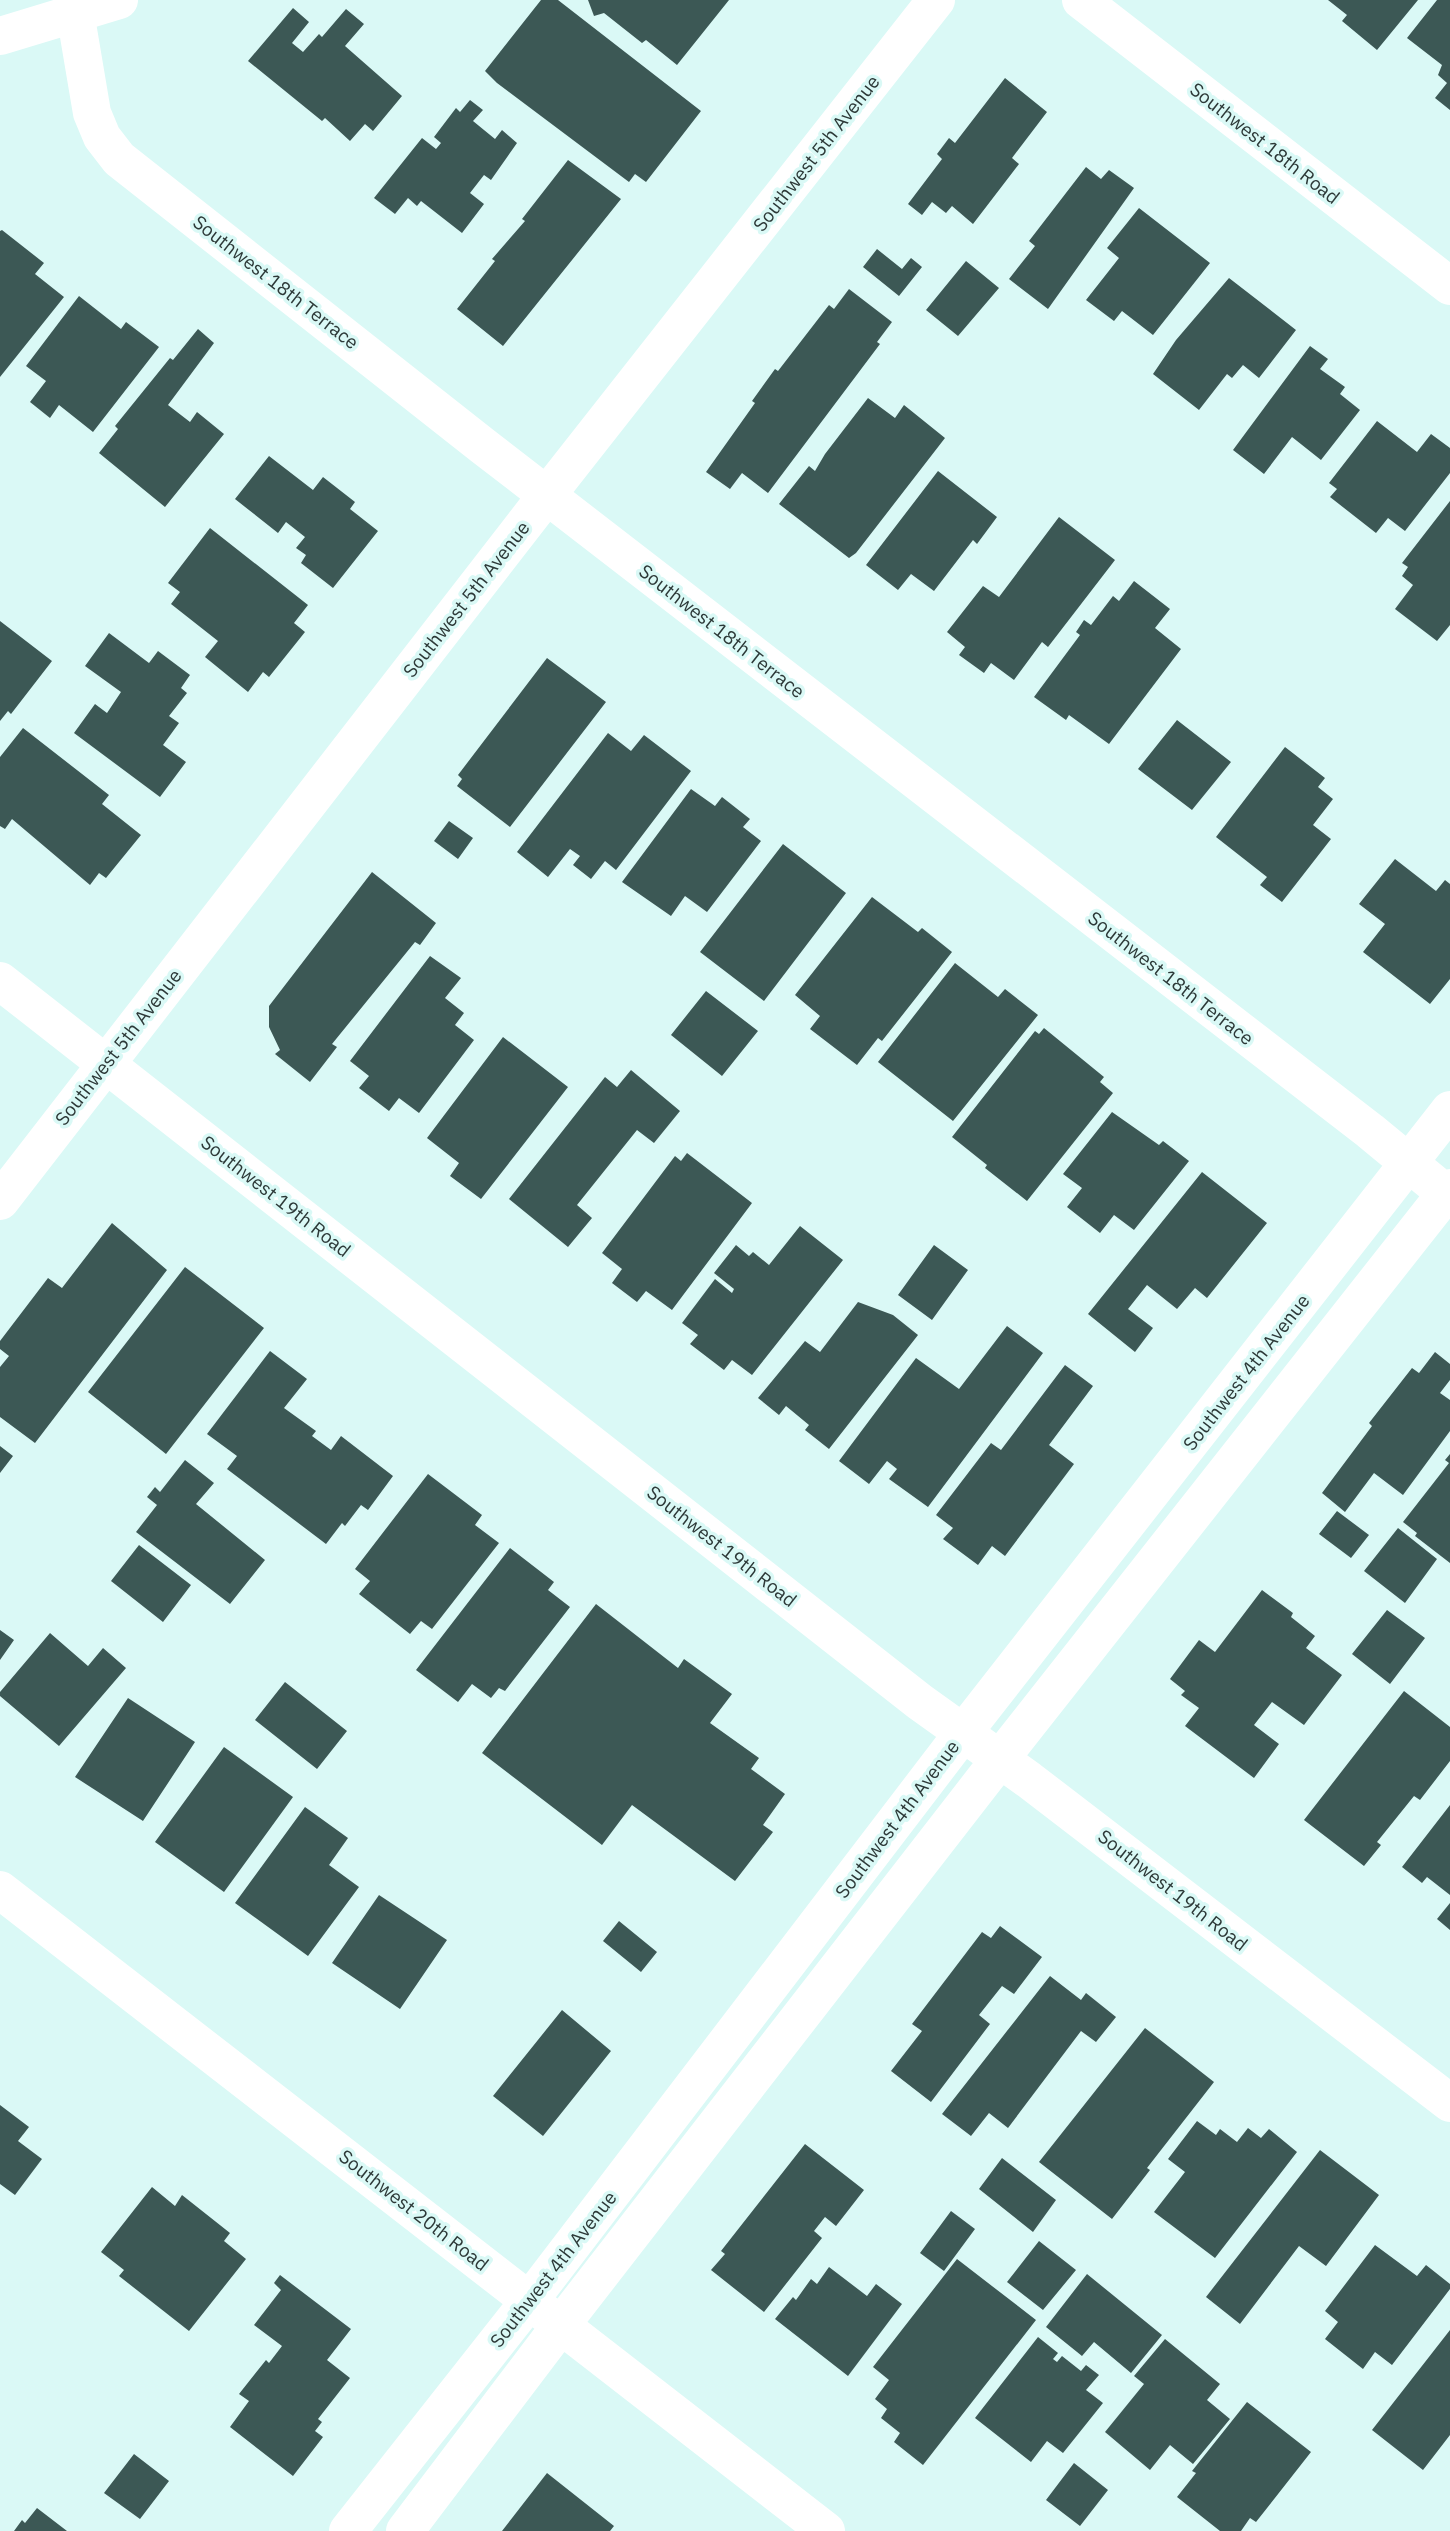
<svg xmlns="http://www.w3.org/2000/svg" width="1450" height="2531" font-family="'IBM Plex Sans',sans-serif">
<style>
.building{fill:#3c5855}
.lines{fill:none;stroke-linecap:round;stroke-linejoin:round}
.minor{stroke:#fff;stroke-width:38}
.labels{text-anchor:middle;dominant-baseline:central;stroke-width:7;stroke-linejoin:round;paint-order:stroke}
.street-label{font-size:19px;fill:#2d3938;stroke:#daf9f6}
</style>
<rect width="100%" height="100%" fill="#daf9f6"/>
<!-- building -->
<path class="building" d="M 541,0 L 558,0 L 701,111 L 646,182 L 635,174 L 629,182 L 497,83 L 485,71 Z
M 588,0 L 729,0 L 677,65 L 646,40 L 642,43 L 604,13 L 594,16 Z
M 1328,0 L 1418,0 L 1377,50 L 1342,21 L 1347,15 Z
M 1437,0 L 1450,0 L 1450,110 L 1435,98 L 1447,83 L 1438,75 L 1442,65 L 1407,38 Z
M 293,8 L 309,22 L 292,43 L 303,52 L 319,34 L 322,37 L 346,9 L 364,24 L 345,46 L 402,96 L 373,131 L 365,124 L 350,141 L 325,118 L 322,121 L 248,61 Z
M 1005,78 L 1047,112 L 1012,158 L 1019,164 L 973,224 L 952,206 L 946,213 L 932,202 L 922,215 L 908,204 L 942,159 L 937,154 L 949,138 L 955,143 Z
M 470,100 L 483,110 L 473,121 L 495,139 L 502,130 L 517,143 L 491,180 L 484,175 L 470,193 L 484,204 L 462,233 L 421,201 L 417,206 L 408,198 L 395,214 L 374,198 L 422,138 L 436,149 L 441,143 L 434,137 L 456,108 L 460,112 Z
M 568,160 L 621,199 L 503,346 L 457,309 L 495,261 L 492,259 L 525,221 L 522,219 Z
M 1086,167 L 1101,179 L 1109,170 L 1134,188 L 1048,309 L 1009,279 L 1035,246 L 1029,241 Z
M 1139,208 L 1210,263 L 1153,335 L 1122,311 L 1114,321 L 1086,300 L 1119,258 L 1107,248 Z
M 2,230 L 44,263 L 35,274 L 64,297 L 0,377 L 0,231 Z
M 877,249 L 902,269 L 911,258 L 922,267 L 899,296 L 863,267 Z
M 966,261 L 999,288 L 958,336 L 926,310 Z
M 1229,278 L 1296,330 L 1259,378 L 1243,365 L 1232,378 L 1227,374 L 1199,410 L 1153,374 L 1176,340 Z
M 849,289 L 892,322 L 877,342 L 880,344 L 768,493 L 742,473 L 730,489 L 706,472 L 755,403 L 752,401 L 775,369 L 778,371 L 829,305 L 834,309 Z
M 79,296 L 121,329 L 126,322 L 159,347 L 93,432 L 59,405 L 50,418 L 30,402 L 46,381 L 26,366 Z
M 198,329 L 214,343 L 168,405 L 190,422 L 197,412 L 224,434 L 165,507 L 99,453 L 118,429 L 115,426 L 170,358 L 173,360 Z
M 1310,346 L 1328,359 L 1320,369 L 1345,387 L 1340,394 L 1360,410 L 1321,460 L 1292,437 L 1264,474 L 1233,450 Z
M 868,398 L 895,418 L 904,405 L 945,438 L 856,553 L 849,558 L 779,504 L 809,466 L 815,471 L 825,454 Z
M 1377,421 L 1417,452 L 1431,434 L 1450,448 L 1450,473 L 1405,531 L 1388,518 L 1376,533 L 1330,497 L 1337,489 L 1329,483 Z
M 269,456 L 313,490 L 323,477 L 355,502 L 350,509 L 378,531 L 333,588 L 301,563 L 306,555 L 296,548 L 305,537 L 286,522 L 278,533 L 235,499 Z
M 938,471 L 997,517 L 977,544 L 973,540 L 934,591 L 911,574 L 898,590 L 866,565 Z
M 1450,501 L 1450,625 L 1437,641 L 1395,609 L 1413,585 L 1402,576 L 1408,567 L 1402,563 Z
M 1059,517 L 1115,560 L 1048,647 L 1042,642 L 1014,680 L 991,663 L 984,673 L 959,655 L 965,647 L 947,632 L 983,586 L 999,597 Z
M 210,528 L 308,605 L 294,623 L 305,632 L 269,677 L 263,672 L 248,692 L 205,657 L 218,641 L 171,604 L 180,592 L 168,583 Z
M 1134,581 L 1170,609 L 1155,628 L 1181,649 L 1109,744 L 1069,715 L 1066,720 L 1034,697 L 1080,635 L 1076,632 L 1084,620 L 1091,625 L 1113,596 L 1119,601 Z
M 0,621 L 52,661 L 11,714 L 8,711 L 0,721 Z
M 109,633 L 149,663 L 158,651 L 190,675 L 181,688 L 187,693 L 169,716 L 179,723 L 163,745 L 186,762 L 160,797 L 74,733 L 95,704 L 107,713 L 121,692 L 85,666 Z
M 547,658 L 606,702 L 510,827 L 457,786 L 462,779 L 458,775 Z
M 1177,720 L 1231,762 L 1192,810 L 1138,769 Z
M 23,728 L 109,795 L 102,804 L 141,835 L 106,878 L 99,873 L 90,885 L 12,819 L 5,829 L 0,826 L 0,757 Z
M 608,733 L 631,751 L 644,735 L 691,771 L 616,870 L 605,861 L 591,879 L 573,865 L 580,856 L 570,849 L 548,877 L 517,852 Z
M 1285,747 L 1325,778 L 1318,787 L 1333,799 L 1313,825 L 1331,839 L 1282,902 L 1260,885 L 1267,877 L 1216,837 Z
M 691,789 L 715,806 L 722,797 L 750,819 L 743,827 L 761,841 L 707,912 L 685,896 L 671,916 L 622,882 Z
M 449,821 L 473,838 L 458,859 L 434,841 Z
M 783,844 L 846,893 L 764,1001 L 700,952 Z
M 1395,859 L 1436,891 L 1445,880 L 1450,884 L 1450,979 L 1430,1004 L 1363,952 L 1385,924 L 1359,904 Z
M 372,872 L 436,923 L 420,945 L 415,942 L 332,1044 L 337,1047 L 310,1082 L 275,1054 L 280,1050 L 269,1027 L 269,1006 Z
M 872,897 L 918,932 L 922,928 L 952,952 L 882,1041 L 878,1038 L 857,1065 L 810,1029 L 820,1016 L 795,995 Z
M 430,956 L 461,978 L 445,998 L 464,1013 L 455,1025 L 474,1040 L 419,1113 L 399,1098 L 389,1111 L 359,1088 L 369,1076 L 350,1061 Z
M 955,963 L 998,997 L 1005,989 L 1038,1015 L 953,1121 L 878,1062 Z
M 706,991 L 758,1031 L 722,1076 L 671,1035 Z
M 1044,1028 L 1104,1077 L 1100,1082 L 1113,1093 L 1027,1201 L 985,1168 L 987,1165 L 952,1137 L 1035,1031 L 1039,1034 Z
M 503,1037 L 568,1087 L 481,1199 L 450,1176 L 459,1163 L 427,1138 Z
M 631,1070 L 680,1111 L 654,1143 L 637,1130 L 577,1205 L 592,1218 L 568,1247 L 509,1199 L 605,1077 L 617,1087 Z
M 1112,1112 L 1159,1145 L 1163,1141 L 1189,1161 L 1134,1230 L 1114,1215 L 1100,1233 L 1067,1207 L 1082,1188 L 1063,1174 Z
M 687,1153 L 752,1203 L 672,1310 L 646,1291 L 637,1302 L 612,1283 L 622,1269 L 602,1253 L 675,1156 L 681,1161 Z
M 1202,1172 L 1267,1223 L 1207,1298 L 1195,1288 L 1177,1309 L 1147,1285 L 1128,1309 L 1153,1328 L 1135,1352 L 1088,1314 Z
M 112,1223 L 167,1270 L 35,1443 L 0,1417 L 0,1367 L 9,1356 L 0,1349 L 0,1341 L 48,1278 L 62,1288 Z
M 800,1226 L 843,1260 L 752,1375 L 732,1360 L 724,1370 L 690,1344 L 698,1335 L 682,1323 L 715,1279 L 732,1293 L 734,1289 L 714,1273 L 736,1245 L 749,1256 L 753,1252 L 769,1265 Z
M 934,1245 L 968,1270 L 932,1320 L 898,1295 Z
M 185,1267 L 264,1328 L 166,1454 L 88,1392 Z
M 858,1302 L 893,1315 L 918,1335 L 829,1449 L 805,1430 L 809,1425 L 786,1406 L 779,1415 L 758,1398 L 805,1341 L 820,1352 Z
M 1007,1326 L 1043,1353 L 928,1507 L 889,1479 L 897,1469 L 887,1461 L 869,1484 L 839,1461 L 916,1358 L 959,1389 Z
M 270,1351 L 307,1379 L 284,1408 L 316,1431 L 312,1436 L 331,1450 L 341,1436 L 393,1476 L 368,1510 L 361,1505 L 345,1526 L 342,1523 L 326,1544 L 227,1469 L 237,1456 L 207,1434 Z
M 1435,1352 L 1450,1364 L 1450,1380 L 1440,1393 L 1450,1400 L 1450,1431 L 1403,1495 L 1374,1473 L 1345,1512 L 1322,1493 L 1372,1426 L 1369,1423 L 1412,1368 L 1419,1373 Z
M 1065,1365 L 1093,1386 L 1049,1445 L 1074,1464 L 1005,1556 L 992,1546 L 978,1565 L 943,1539 L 953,1528 L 936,1515 L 991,1443 L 1001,1450 Z
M 0,1446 L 13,1456 L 0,1473 Z
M 1450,1454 L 1450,1563 L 1415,1536 L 1417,1533 L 1403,1522 L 1449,1463 L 1445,1460 Z
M 185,1460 L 214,1483 L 196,1504 L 265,1560 L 230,1604 L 136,1532 L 157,1505 L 147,1497 L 155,1487 L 160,1492 Z
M 428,1474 L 482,1515 L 475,1525 L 499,1543 L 432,1629 L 421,1621 L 410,1634 L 359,1594 L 370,1581 L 355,1569 Z
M 1337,1511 L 1369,1535 L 1351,1558 L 1319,1534 Z
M 1398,1528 L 1437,1559 L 1405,1603 L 1364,1571 Z
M 139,1545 L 191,1585 L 163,1622 L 111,1581 Z
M 510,1548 L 554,1582 L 548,1590 L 570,1607 L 505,1691 L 499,1688 L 491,1698 L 472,1684 L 458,1702 L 416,1670 Z
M 1262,1590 L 1293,1613 L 1291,1617 L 1315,1636 L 1306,1648 L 1342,1675 L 1304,1725 L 1272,1702 L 1254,1725 L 1279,1744 L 1254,1778 L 1185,1726 L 1199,1708 L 1181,1695 L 1185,1691 L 1170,1679 L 1199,1640 L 1215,1652 Z
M 596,1604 L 678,1668 L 684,1659 L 732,1694 L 710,1723 L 759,1758 L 751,1769 L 785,1794 L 763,1825 L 773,1832 L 735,1881 L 632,1805 L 602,1845 L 482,1753 Z
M 1387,1610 L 1425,1638 L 1390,1684 L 1352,1654 Z
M 0,1630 L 14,1640 L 0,1660 Z
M 50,1633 L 88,1666 L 103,1648 L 126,1668 L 59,1746 L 0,1696 L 0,1692 Z
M 285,1682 L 347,1731 L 317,1769 L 255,1720 Z
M 1404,1691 L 1450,1727 L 1450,1761 L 1420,1800 L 1414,1796 L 1377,1842 L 1381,1845 L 1364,1866 L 1304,1820 Z
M 128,1698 L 195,1742 L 143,1821 L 75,1777 Z
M 224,1747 L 293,1797 L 224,1892 L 155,1842 Z
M 1450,1805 L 1450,1895 L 1427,1877 L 1422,1883 L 1402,1867 Z
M 305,1807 L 348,1838 L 329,1865 L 359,1887 L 308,1956 L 235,1903 Z
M 379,1895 L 447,1940 L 400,2009 L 332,1963 Z
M 1450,1903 L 1450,1930 L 1437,1919 Z
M 619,1921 L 657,1952 L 641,1972 L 603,1941 Z
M 1000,1926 L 1042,1957 L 1014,1994 L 1002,1986 L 979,2015 L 990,2024 L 931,2102 L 891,2071 L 922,2031 L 912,2024 L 982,1932 L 991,1938 Z
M 1050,1976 L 1081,2000 L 1086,1993 L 1116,2017 L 1096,2042 L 1081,2031 L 1008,2128 L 989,2113 L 971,2136 L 942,2114 Z
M 562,2010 L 611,2051 L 543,2136 L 493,2096 Z
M 1145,2028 L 1214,2082 L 1147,2168 L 1150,2170 L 1112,2219 L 1039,2162 Z
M 0,2105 L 29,2127 L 18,2141 L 42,2159 L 15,2195 L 0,2184 Z
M 1197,2121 L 1216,2135 L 1220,2129 L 1237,2142 L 1248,2128 L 1261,2138 L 1269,2129 L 1297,2152 L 1215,2258 L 1154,2212 L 1185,2172 L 1168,2159 Z
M 805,2144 L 864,2190 L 836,2226 L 825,2217 L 814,2231 L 822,2238 L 764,2312 L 711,2270 L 725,2254 L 721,2251 Z
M 1320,2150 L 1379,2195 L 1326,2266 L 1299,2246 L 1240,2324 L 1206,2297 Z
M 1002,2158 L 1056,2200 L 1033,2232 L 979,2189 Z
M 152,2187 L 175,2206 L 182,2195 L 230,2233 L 224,2241 L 246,2259 L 189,2331 L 119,2276 L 124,2270 L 101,2252 Z
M 951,2211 L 975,2229 L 944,2271 L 920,2253 Z
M 1039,2241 L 1076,2270 L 1043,2310 L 1007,2282 Z
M 1375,2245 L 1417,2276 L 1426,2265 L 1450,2284 L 1450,2289 L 1392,2365 L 1375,2352 L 1363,2369 L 1325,2339 L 1338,2322 L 1325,2311 Z
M 957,2259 L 1036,2320 L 923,2465 L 894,2442 L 900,2433 L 881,2418 L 887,2409 L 875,2399 L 889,2380 L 873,2367 Z
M 829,2267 L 867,2296 L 876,2284 L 902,2304 L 848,2376 L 775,2319 L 793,2297 L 796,2300 L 811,2279 L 817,2284 Z
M 1087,2274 L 1162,2335 L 1131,2373 L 1094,2342 L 1082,2356 L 1046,2327 Z
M 280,2275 L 351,2329 L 327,2360 L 350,2378 L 318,2419 L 322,2422 L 315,2431 L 323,2437 L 293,2476 L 230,2427 L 249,2401 L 239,2394 L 266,2360 L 269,2363 L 282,2346 L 254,2325 L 281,2290 L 274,2283 Z
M 1450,2330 L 1450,2435 L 1423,2470 L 1372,2430 Z
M 1038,2337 L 1058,2353 L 1053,2359 L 1057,2362 L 1062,2356 L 1081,2371 L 1086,2365 L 1099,2375 L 1086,2390 L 1103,2403 L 1063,2453 L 1047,2441 L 1031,2462 L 975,2418 Z
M 1165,2339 L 1220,2384 L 1207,2400 L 1230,2419 L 1193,2464 L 1170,2445 L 1150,2470 L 1105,2432 L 1144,2384 L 1134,2376 Z
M 1247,2402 L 1311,2452 L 1256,2522 L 1250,2518 L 1241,2531 L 1220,2531 L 1177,2497 L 1196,2473 L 1192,2471 Z
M 134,2454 L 169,2481 L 140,2519 L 104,2493 Z
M 1074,2463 L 1108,2490 L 1080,2526 L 1046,2500 Z
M 547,2473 L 614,2526 L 610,2531 L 502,2531 Z
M 37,2508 L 67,2531 L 14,2531 L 22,2520 L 25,2523 Z"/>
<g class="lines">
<!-- minor -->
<path class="minor" d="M 73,0 L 92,113 L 102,137 L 119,159 L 483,446 L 1370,1131 L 1450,1197
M 1081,0 L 1450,286
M 0,36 L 119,0
M 0,981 L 920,1702 L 1029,1780 L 1450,2103
M 0,1201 L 547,495 L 936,0
M 0,1890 L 826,2531
M 348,2531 L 530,2300 L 963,1733 L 1450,1110
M 405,2531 L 561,2325 L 1000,1759 L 1450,1188"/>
</g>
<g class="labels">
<!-- street labels -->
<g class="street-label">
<text transform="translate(1265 143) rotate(38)">Southwest 18th Road</text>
<text transform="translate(816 153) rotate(-52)">Southwest 5th Avenue</text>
<text transform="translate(276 282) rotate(38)">Southwest 18th Terrace</text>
<text transform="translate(466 599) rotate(-52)">Southwest 5th Avenue</text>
<text transform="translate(722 631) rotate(38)">Southwest 18th Terrace</text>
<text transform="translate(1171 978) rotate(38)">Southwest 18th Terrace</text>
<text transform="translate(118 1047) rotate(-52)">Southwest 5th Avenue</text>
<text transform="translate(276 1196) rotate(38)">Southwest 19th Road</text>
<text transform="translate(1246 1372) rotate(-52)">Southwest 4th Avenue</text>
<text transform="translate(722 1546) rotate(38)">Southwest 19th Road</text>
<text transform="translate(897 1819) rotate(-53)">Southwest 4th Avenue</text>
<text transform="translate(1173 1890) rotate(38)">Southwest 19th Road</text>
<text transform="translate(414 2210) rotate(38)">Southwest 20th Road</text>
<text transform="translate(553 2269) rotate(-52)">Southwest 4th Avenue</text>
</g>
</g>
</svg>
